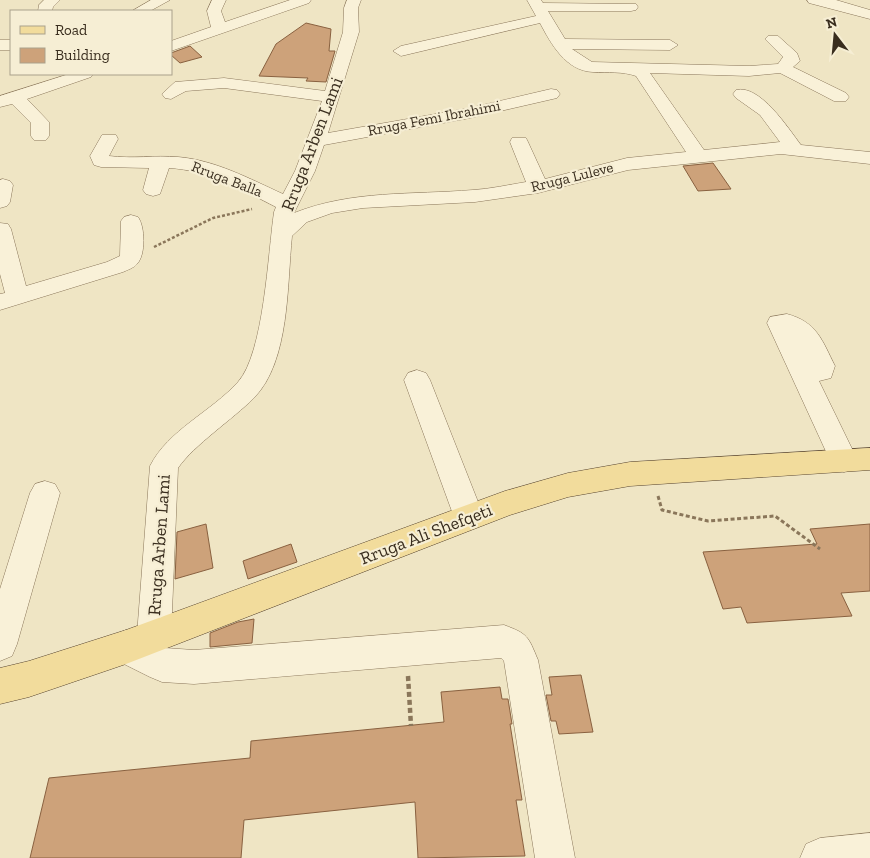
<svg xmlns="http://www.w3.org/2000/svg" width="870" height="858" font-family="'Zilla Slab',serif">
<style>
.building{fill:#cda27a;stroke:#896140}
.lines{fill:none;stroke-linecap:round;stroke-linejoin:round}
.minor-casing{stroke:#8a765a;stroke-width:1}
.major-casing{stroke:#57442f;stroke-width:1}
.path-far2{stroke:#8a765a;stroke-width:2.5;stroke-dasharray:3 2;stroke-linecap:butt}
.path-far1{stroke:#8a765a;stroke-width:3;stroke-dasharray:4 2.5;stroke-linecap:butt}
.path{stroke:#8a765a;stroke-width:4.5;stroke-dasharray:5 3;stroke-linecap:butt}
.minor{fill:#f9f1d8;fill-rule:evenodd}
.major{fill:#f2dc9c;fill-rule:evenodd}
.labels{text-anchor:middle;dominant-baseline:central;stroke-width:4.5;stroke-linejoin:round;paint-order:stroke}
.far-street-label{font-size:15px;fill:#392d1e;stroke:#f6eed4}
.street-label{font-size:18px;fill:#392d1e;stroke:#f6eed4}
</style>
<rect width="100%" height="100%" fill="#efe5c4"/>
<!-- building -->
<path class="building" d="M 306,23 L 331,29 L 329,51 L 335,51 L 326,82 L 306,81 L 308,78 L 259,76 L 276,44 Z
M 190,46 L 202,57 L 180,63 L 171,55 L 171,53 Z
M 713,163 L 731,189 L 698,191 L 683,166 Z
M 206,524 L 213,568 L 175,579 L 177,532 Z
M 870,524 L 870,591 L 841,593 L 852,616 L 747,623 L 741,607 L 723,609 L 703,552 L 817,544 L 810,529 Z
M 291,544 L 297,562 L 248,579 L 243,561 Z
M 254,619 L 252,643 L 210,647 L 210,633 L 238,622 Z
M 581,675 L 593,732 L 559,734 L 556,721 L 551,721 L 546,695 L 552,695 L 549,677 Z
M 500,687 L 502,699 L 508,699 L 512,724 L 510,724 L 522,800 L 516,800 L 525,856 L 418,858 L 415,802 L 244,820 L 241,858 L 30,858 L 49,778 L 250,758 L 251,741 L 444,722 L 441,692 Z"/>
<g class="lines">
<defs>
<path id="minor" d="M 44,0 L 60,0 L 53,7 L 52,11 L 38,11 L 39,5 Z
M 151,0 L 170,0 L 150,11 L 132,11 Z
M 212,0 L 226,0 L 221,11 L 225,22 L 290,0 L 311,0 L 309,3 L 171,51 L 171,41 L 211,27 L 207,11 Z
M 347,0 L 361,0 L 358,8 L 359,32 L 328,133 L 470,108 L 551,89 L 557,90 L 560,94 L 557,98 L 470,118 L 324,145 L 315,171 L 294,213 C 352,190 412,195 473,190 C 490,189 508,185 526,182 L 510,142 L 512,138 L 526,138 L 528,142 L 545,179 L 627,158 L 686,152 L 636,76 C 622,71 608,73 593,72 C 566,71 551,44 540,23 L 401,56 L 393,51 L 401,46 L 536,16 L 527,0 L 541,0 L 543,3 L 636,4 L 638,7 L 636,10 L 631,11 L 548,11 L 565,39 L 670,40 L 678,45 L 670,50 L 572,49 L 592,62 L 749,66 L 778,64 L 783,57 L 765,39 L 768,36 L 778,36 L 797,53 L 800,61 L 793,67 L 846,93 L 849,97 L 846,101 L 834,101 L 780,73 L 749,76 L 650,73 L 704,150 L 780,142 L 760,115 L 736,98 L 733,94 L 736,90 C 760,84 788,128 801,145 L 870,152 L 870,164 L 781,154 L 628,170 L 538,193 L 475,202 L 363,208 L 332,213 L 307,222 L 292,236 C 287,285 290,361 254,398 C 233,419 194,445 178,468 L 171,636 L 165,648 L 194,650 L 504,625 C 528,634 528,636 538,660 L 575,858 L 535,858 L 504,661 L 501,658 L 194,684 L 162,682 L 150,677 L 114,659 L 109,647 L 114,635 L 126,630 L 137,635 L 150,466 C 168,430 211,412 238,382 C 264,353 268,253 274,212 L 276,207 C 242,190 208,170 169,168 L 160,194 L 153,196 L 146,194 L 143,190 L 149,168 L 101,167 L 94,165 L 90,156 L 102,135 L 116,135 L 118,139 L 109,156 C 132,159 155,155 178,157 C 215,160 250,179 283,194 L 295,171 L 322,101 L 224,88 L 186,91 L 171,99 L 165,98 L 162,94 L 175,82 L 224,78 L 325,91 L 343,32 L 344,8 Z
M 807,0 L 836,0 L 870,10 L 870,19 L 809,3 Z
M 0,40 L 11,40 L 11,50 L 0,50 Z
M 69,74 L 93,74 L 91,77 L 27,99 L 49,122 L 49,136 L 46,140 L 34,140 L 31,136 L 31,123 L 12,104 L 0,107 L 0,96 Z
M 3,179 L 10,181 L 13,185 L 10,202 L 7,206 L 0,208 L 0,180 Z
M 131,215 L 138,217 C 145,226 146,255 137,264 C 134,268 127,270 123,272 L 0,310 L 0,294 L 5,293 L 0,274 L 0,223 L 8,224 L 11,229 L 26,286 L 107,262 L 120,256 L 121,221 L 124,217 Z
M 787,314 C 817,322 822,340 835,366 L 831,378 L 819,381 L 858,461 L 854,469 L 844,472 L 834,469 L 767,323 L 770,317 Z
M 417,370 L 426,373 L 430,380 L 484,517 L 480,526 L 469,530 L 458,526 L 454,517 L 404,380 L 408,373 Z
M 45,481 L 55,484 L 60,493 L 17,644 L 12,656 L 0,661 L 0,589 L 30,493 L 35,484 Z
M 870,833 L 870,858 L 800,858 L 806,844 L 820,838 Z"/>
<path id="major" d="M 870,448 L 870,470 L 630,486 L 568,497 L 510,515 L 126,664 L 29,697 L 0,704 L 0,668 L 29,661 L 126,630 L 505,491 L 568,473 L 630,462 Z"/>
</defs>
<!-- minor casing -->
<use href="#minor" class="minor-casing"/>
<!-- major casing -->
<use href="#major" class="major-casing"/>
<!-- path-far2 -->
<path class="path-far2" d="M 154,247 L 213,218 L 252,209"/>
<!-- path-far1 -->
<path class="path-far1" d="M 658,496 L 662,510 L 708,521 L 775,516 L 820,549"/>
<!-- path -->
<path class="path" d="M 408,676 L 411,726"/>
<!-- minor -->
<use href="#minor" class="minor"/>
<!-- major -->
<use href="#major" class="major"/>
</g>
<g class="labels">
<!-- far-street labels -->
<g class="far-street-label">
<text transform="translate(434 118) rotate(-11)">Rruga Femi Ibrahimi</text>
<text transform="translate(572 177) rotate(-14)">Rruga Luleve</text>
<text transform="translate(227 179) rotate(21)">Rruga Balla</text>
</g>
<!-- street labels -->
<g class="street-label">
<text transform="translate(312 144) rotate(-69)">Rruga Arben Lami</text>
<text transform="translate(426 534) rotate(-21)">Rruga Ali Shefqeti</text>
<text transform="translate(159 545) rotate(-86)">Rruga Arben Lami</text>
</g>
</g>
<!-- legend -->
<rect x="10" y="10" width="162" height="65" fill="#f6eed4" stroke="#aaa18b"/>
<rect x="20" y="26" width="25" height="8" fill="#f2dc9c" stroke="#aaa18b"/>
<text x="55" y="35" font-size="15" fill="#392d1e">Road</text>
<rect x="20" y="48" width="25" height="15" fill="#cda27a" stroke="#aaa18b"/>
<text x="55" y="60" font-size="15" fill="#392d1e">Building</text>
<!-- north arrow -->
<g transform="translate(835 35) rotate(344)" stroke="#f6eed4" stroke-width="4" paint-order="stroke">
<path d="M0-4L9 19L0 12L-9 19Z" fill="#392d1e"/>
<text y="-8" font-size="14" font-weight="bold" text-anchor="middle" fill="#392d1e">N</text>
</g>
</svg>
